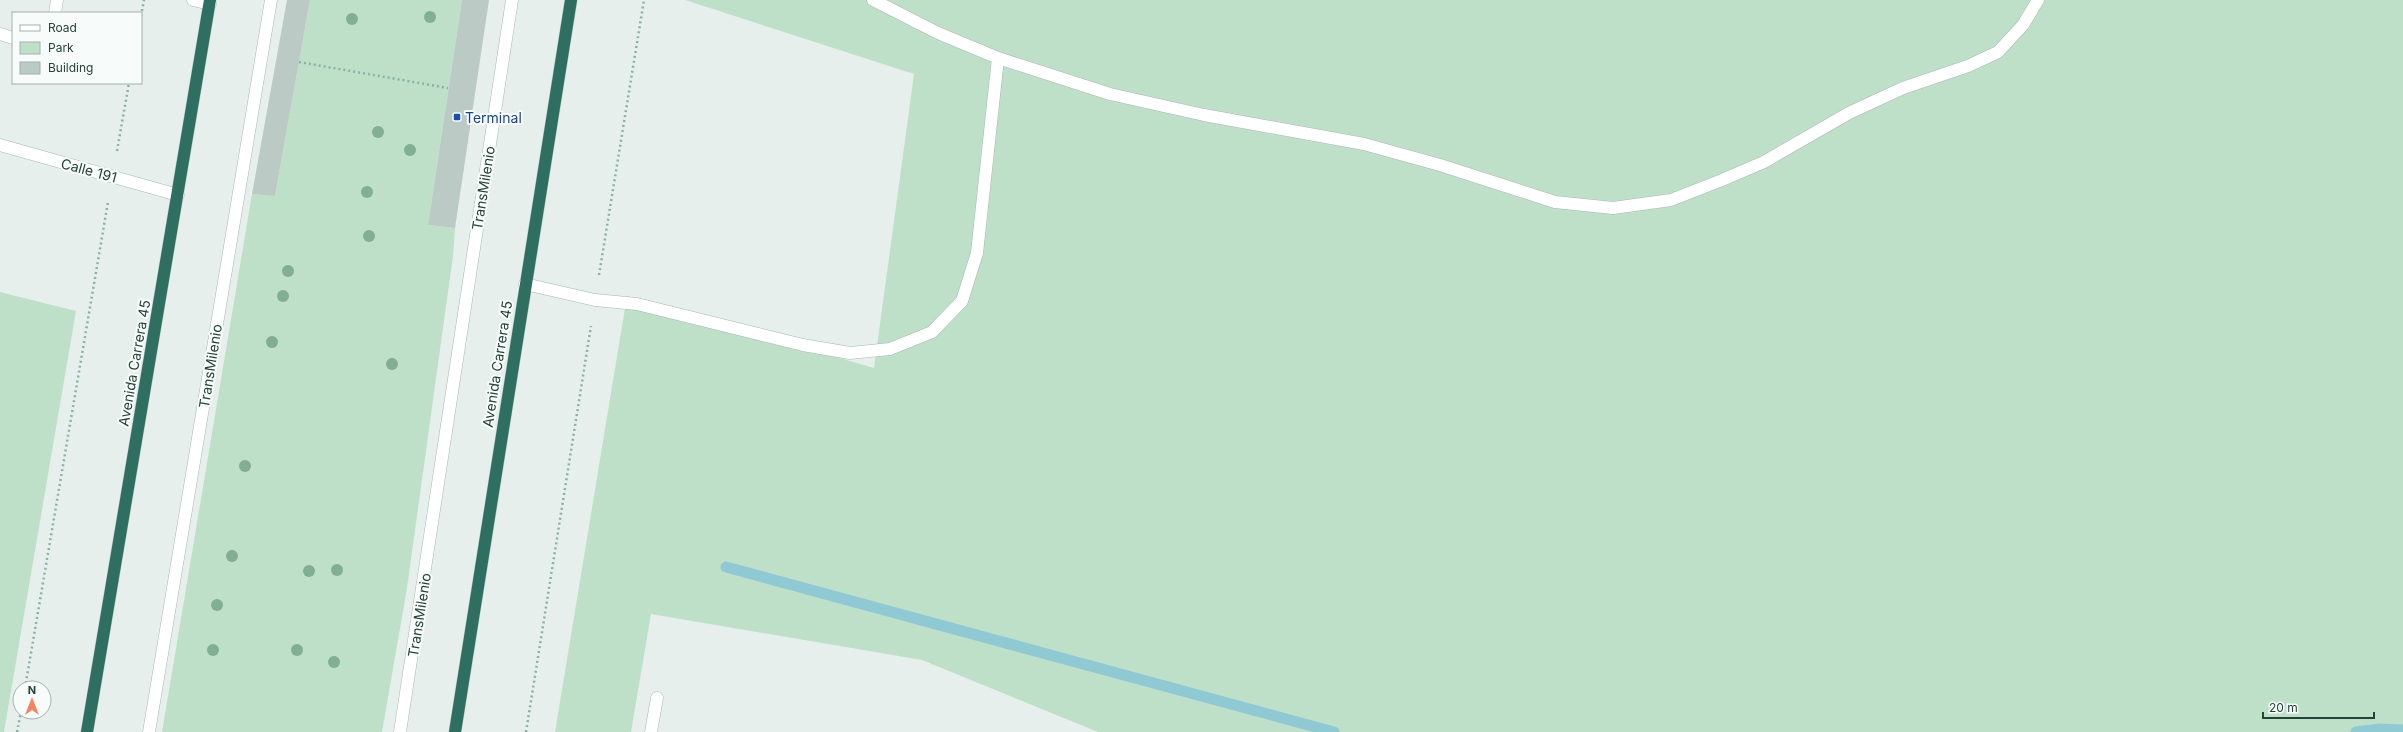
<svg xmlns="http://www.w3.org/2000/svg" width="2403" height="732" font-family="Inter,sans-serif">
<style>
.green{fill:#bfe0c8}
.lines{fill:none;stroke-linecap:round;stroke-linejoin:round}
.stream{stroke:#8ec9d4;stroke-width:11}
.building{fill:#bbcac4}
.lane-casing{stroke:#a8b8b2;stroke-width:13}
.street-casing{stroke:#a8b8b2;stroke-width:13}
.highway-casing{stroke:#c2cac8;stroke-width:13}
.path{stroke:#86b3a5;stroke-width:2.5;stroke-dasharray:2 3;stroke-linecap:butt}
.lane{stroke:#fff;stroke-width:12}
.street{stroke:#fff;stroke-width:12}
.highway{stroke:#2f6f62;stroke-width:12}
.tree{fill:#80af93}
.transit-dot{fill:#1a4fb4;stroke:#f7fbf9;stroke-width:1.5}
.labels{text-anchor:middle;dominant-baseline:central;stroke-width:4;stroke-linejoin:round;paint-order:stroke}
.transit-label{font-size:14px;fill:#164399;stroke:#f7fbf9;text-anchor:start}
.street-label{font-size:14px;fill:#24423a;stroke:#f7fbf9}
</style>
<rect width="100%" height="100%" fill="#e6efeb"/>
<!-- green -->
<path class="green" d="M 310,0 L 462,0 L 428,225 L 455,228 L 453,256 L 407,588 L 382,732 L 162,732 L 252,194 L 275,196 Z
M 685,0 L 2403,0 L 2403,732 L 1098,732 L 922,660 L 651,614 L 631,732 L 555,732 L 627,296 L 874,368 L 914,74 Z
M 0,292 L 76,311 L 4,732 L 0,732 Z"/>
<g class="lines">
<!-- stream -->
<path class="stream" d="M 726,567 L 1334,732
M 2356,732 L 2380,729 L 2403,730"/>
</g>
<!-- building -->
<path class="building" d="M 287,0 L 310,0 L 275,196 L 252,194 Z
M 462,0 L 489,0 L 455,228 L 428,225 Z"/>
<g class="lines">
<defs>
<path id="lane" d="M 193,0 L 210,4
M 55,13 L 57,0
M 0,34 L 13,38
M 998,58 L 1110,94 L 1204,115 L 1364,144 L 1440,165 L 1555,202 L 1613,208 L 1671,200 L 1722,180 L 1764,162 L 1849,113 L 1903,88 L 1968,66 L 1998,52 L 2023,25 L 2038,0
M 0,145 L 178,195
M 525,284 L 595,300 L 637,304 L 803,345 L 850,353 L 890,349 L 932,332 L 962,301 L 977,253 L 998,58 L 938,33 L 873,0
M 149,732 L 271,0
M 400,732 L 512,0"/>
<path id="street" d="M 651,732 L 657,698"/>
<path id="highway" d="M 87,732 L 210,0
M 455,732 L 571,0"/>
</defs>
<!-- lane casing -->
<use href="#lane" class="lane-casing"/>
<!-- street casing -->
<use href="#street" class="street-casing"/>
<!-- highway casing -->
<use href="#highway" class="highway-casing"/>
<!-- path -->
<path class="path" d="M 141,16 L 144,0
M 299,62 L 448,88
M 117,151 L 129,83
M 599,275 L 644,0
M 25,688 L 108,202
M 17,732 L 21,712
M 526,732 L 591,326"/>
<!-- lane -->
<use href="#lane" class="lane"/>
<!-- street -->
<use href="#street" class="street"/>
<!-- highway -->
<use href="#highway" class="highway"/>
</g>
<!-- trees -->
<g class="tree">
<circle cx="430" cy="17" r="6"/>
<circle cx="352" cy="19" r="6"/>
<circle cx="378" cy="132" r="6"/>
<circle cx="410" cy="150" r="6"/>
<circle cx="367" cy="192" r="6"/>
<circle cx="369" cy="236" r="6"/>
<circle cx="288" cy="271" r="6"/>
<circle cx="283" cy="296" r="6"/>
<circle cx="272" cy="342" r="6"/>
<circle cx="392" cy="364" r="6"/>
<circle cx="245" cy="466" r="6"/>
<circle cx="232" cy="556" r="6"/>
<circle cx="337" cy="570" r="6"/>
<circle cx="309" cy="571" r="6"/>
<circle cx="217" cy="605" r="6"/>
<circle cx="213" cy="650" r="6"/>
<circle cx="297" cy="650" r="6"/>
<circle cx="334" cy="662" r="6"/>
</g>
<!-- markers -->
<rect class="transit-dot" x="453" y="113" width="8" height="8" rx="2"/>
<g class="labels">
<!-- transit labels -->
<g class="transit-label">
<text x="465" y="117">Terminal</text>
</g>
<!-- street labels -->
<g class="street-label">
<text transform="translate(89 170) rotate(15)">Calle 191</text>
<text transform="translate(483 188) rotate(-81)">TransMilenio</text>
<text transform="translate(134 363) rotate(-80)">Avenida Carrera 45</text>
<text transform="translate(497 364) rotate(-81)">Avenida Carrera 45</text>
<text transform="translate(210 366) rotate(-81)">TransMilenio</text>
<text transform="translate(419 615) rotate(-81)">TransMilenio</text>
</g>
</g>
<!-- legend -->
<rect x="12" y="12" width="130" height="72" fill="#f7fbf9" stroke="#a3b1ad"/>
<rect x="20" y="25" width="20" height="6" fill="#ffffff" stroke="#a3b1ad"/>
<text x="48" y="32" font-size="12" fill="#24423a">Road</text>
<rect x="20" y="42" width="20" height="12" fill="#bfe0c8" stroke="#a3b1ad"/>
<text x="48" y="52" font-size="12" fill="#24423a">Park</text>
<rect x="20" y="62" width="20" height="12" fill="#bbcac4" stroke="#a3b1ad"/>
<text x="48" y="72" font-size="12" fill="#24423a">Building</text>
<!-- north arrow -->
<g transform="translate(32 700)"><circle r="19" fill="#f7fbf9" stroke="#a3b1ad"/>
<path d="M0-3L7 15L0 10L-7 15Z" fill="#f4845f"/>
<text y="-6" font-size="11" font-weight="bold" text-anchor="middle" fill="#24423a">N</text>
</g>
<!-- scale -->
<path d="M2263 712v6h111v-6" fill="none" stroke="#24423a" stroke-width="2"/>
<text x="2269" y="712" font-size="12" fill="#24423a" stroke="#f7fbf9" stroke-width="3" paint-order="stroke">20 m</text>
</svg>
